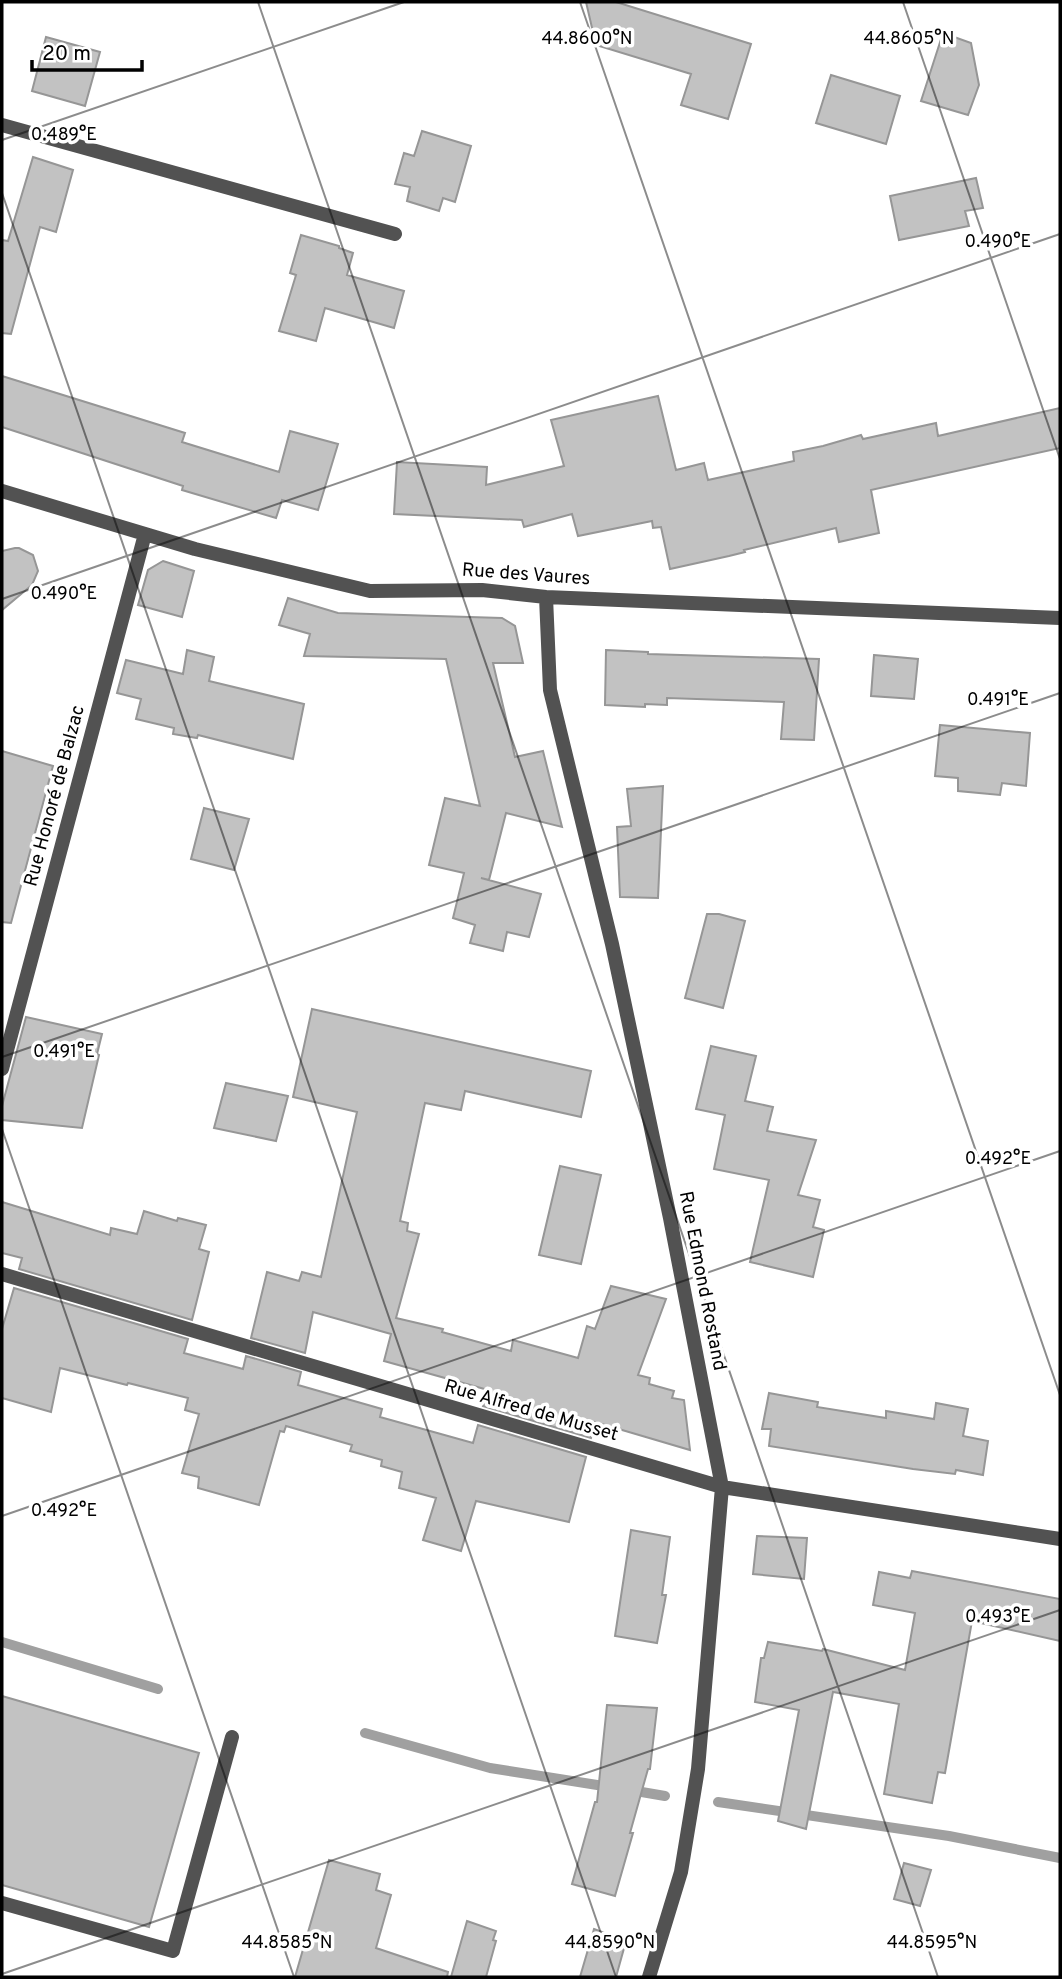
<svg xmlns="http://www.w3.org/2000/svg" width="1062" height="1979" font-family="Overpass,sans-serif">
<style>
.lines{fill:none;stroke-linecap:round;stroke-linejoin:round}
.stream{stroke:#a0a0a0;stroke-width:10}
.building{fill:#c2c2c2;stroke:#969696;stroke-width:2}
.lane{stroke:#525252;stroke-width:14}
.street{stroke:#525252;stroke-width:14}
.ticks{fill:none;stroke:#000;stroke-width:2;stroke-opacity:0.45}
.labels{text-anchor:middle;dominant-baseline:central;stroke-width:7;stroke-linejoin:round;paint-order:stroke}
.street-label{font-size:19px;fill:#000;stroke:#fff}
.ticks-label{font-size:18px;text-anchor:middle;fill:#000;stroke:#fff;stroke-width:7;stroke-linejoin:round;paint-order:stroke}
</style>
<rect width="100%" height="100%" fill="#fff"/>
<g class="lines">
<!-- stream -->
<path class="stream" d="M 2,1642 L 158,1689
M 365,1733 L 490,1768 L 610,1787
M 630,1790 L 665,1796
M 718,1802 L 949,1836 L 1060,1858"/>
</g>
<!-- building -->
<path class="building" d="M 586,2 L 616,2 L 751,44 L 728,119 L 681,105 L 691,74 L 596,45 Z
M 943,33 L 971,43 L 979,85 L 968,115 L 921,101 Z
M 46,37 L 100,52 L 85,106 L 32,91 Z
M 831,75 L 900,96 L 886,144 L 816,123 Z
M 422,131 L 471,146 L 455,202 L 443,198 L 439,211 L 407,201 L 410,187 L 395,184 L 404,153 L 414,156 Z
M 33,157 L 73,170 L 56,232 L 40,227 L 11,334 L 2,333 L 2,240 L 8,241 Z
M 976,178 L 983,208 L 965,211 L 969,226 L 899,240 L 890,196 Z
M 301,235 L 339,246 L 339,248 L 353,253 L 347,275 L 404,291 L 394,328 L 325,308 L 316,341 L 279,331 L 296,275 L 290,273 Z
M 2,376 L 185,433 L 182,442 L 279,472 L 290,431 L 338,444 L 318,510 L 282,500 L 276,518 L 182,490 L 183,486 L 2,427 Z
M 658,396 L 676,470 L 704,463 L 708,480 L 794,461 L 793,452 L 823,446 L 861,435 L 863,439 L 936,423 L 938,436 L 1060,408 L 1060,448 L 871,490 L 879,533 L 839,542 L 836,528 L 744,550 L 745,552 L 729,556 L 670,569 L 661,527 L 653,528 L 652,521 L 578,536 L 572,514 L 524,527 L 522,520 L 394,514 L 397,462 L 487,467 L 486,485 L 564,466 L 551,420 Z
M 15,548 L 19,548 L 33,555 L 38,571 L 32,585 L 2,610 L 2,551 Z
M 163,561 L 194,571 L 182,617 L 138,605 L 148,570 Z
M 288,598 L 338,613 L 502,618 L 515,626 L 523,663 L 493,663 L 515,757 L 543,751 L 562,827 L 506,813 L 489,880 L 481,878 L 541,894 L 529,937 L 507,932 L 503,951 L 470,943 L 475,925 L 453,918 L 464,873 L 429,865 L 445,798 L 480,806 L 446,659 L 304,656 L 310,634 L 279,625 Z
M 187,650 L 214,657 L 209,681 L 304,704 L 293,759 L 198,735 L 197,738 L 173,734 L 174,728 L 136,719 L 141,699 L 117,693 L 126,660 L 183,674 Z
M 606,650 L 648,652 L 648,654 L 819,659 L 814,740 L 781,739 L 784,702 L 667,698 L 667,705 L 645,704 L 645,707 L 605,705 Z
M 874,655 L 918,659 L 914,699 L 871,696 Z
M 940,725 L 1030,733 L 1026,786 L 1002,783 L 1000,795 L 958,791 L 958,778 L 935,776 Z
M 2,751 L 53,766 L 11,923 L 2,922 Z
M 663,786 L 658,898 L 620,897 L 617,827 L 631,826 L 627,789 Z
M 204,808 L 249,819 L 234,870 L 191,859 Z
M 707,914 L 719,914 L 745,921 L 723,1008 L 685,998 Z
M 312,1009 L 591,1071 L 581,1117 L 465,1091 L 461,1110 L 425,1103 L 400,1221 L 408,1223 L 407,1231 L 419,1234 L 396,1318 L 443,1329 L 442,1332 L 511,1351 L 513,1340 L 578,1358 L 587,1326 L 595,1329 L 611,1286 L 666,1299 L 638,1375 L 650,1378 L 649,1384 L 674,1391 L 672,1398 L 684,1400 L 690,1450 L 595,1422 L 591,1438 L 483,1406 L 488,1390 L 384,1361 L 391,1334 L 313,1312 L 305,1353 L 251,1338 L 267,1272 L 299,1281 L 302,1272 L 321,1277 L 357,1112 L 293,1097 Z
M 26,1017 L 102,1034 L 97,1054 L 99,1055 L 82,1128 L 2,1120 L 2,1106 Z
M 711,1046 L 756,1056 L 745,1101 L 773,1107 L 767,1131 L 816,1140 L 798,1195 L 820,1200 L 813,1227 L 824,1230 L 813,1277 L 750,1262 L 769,1180 L 714,1169 L 725,1115 L 696,1109 Z
M 226,1083 L 288,1096 L 276,1141 L 214,1128 Z
M 560,1166 L 601,1175 L 581,1264 L 539,1255 Z
M 2,1202 L 110,1235 L 111,1228 L 137,1234 L 144,1211 L 177,1221 L 178,1218 L 206,1225 L 199,1249 L 209,1252 L 192,1320 L 19,1269 L 22,1258 L 2,1253 Z
M 14,1288 L 188,1339 L 184,1353 L 243,1369 L 246,1356 L 301,1372 L 298,1385 L 382,1409 L 380,1417 L 473,1443 L 478,1425 L 586,1457 L 569,1522 L 476,1501 L 461,1551 L 423,1540 L 436,1498 L 399,1488 L 402,1472 L 381,1466 L 382,1460 L 350,1451 L 352,1445 L 286,1426 L 284,1432 L 280,1431 L 259,1505 L 198,1488 L 199,1477 L 182,1473 L 199,1414 L 185,1410 L 188,1398 L 128,1383 L 127,1385 L 60,1368 L 51,1412 L 2,1398 L 2,1329 Z
M 769,1393 L 818,1402 L 817,1407 L 886,1418 L 886,1411 L 934,1419 L 936,1403 L 968,1409 L 963,1436 L 988,1441 L 983,1475 L 956,1470 L 955,1474 L 913,1469 L 769,1446 L 771,1429 L 762,1429 Z
M 631,1530 L 670,1537 L 662,1595 L 666,1595 L 657,1643 L 615,1636 Z
M 757,1536 L 807,1538 L 804,1579 L 753,1574 Z
M 912,1571 L 1060,1599 L 1060,1641 L 972,1621 L 945,1773 L 938,1772 L 932,1803 L 884,1794 L 899,1704 L 833,1692 L 806,1829 L 778,1821 L 799,1710 L 755,1702 L 761,1658 L 764,1658 L 768,1642 L 822,1651 L 823,1649 L 905,1670 L 915,1613 L 873,1605 L 879,1572 L 910,1578 Z
M 2,1696 L 199,1753 L 149,1927 L 2,1885 Z
M 607,1705 L 657,1708 L 650,1769 L 648,1769 L 630,1833 L 633,1833 L 615,1896 L 572,1884 L 595,1802 L 597,1802 Z
M 329,1860 L 380,1874 L 376,1890 L 391,1895 L 376,1948 L 448,1972 L 447,1977 L 295,1977 Z
M 904,1863 L 931,1870 L 920,1906 L 894,1899 Z
M 467,1921 L 496,1931 L 493,1940 L 496,1941 L 486,1977 L 451,1977 Z
M 594,1929 L 626,1941 L 616,1977 L 580,1977 Z"/>
<g class="lines">
<!-- lane -->
<path class="lane" d="M 2,125 L 395,234
M 2,1903 L 173,1951 L 232,1737"/>
<!-- street -->
<path class="street" d="M 2,491 L 195,549 L 370,591 L 482,590 L 546,597 L 1060,618
M 546,597 L 550,690 L 612,944 L 670,1218 L 722,1487 L 698,1769 L 681,1872 L 649,1977
M 2,1069 L 145,534
M 2,1274 L 722,1487 L 1060,1539"/>
</g>
<!-- ticks -->
<path class="ticks" d="M 258,2 L 938,1977M 580,2 L 1060,1395M 903,2 L 1060,459M 2,140 L 404,2M 2,193 L 616,1977M 2,599 L 1060,234M 2,1057 L 1060,693M 2,1129 L 294,1977M 2,1516 L 1060,1151M 2,1974 L 1060,1610"/>
<g class="labels">
<!-- street labels -->
<g class="street-label">
<text transform="translate(526 575) rotate(4)">Rue des Vaures</text>
<text transform="translate(55 796) rotate(-75)">Rue Honoré de Balzac</text>
<text transform="translate(702 1281) rotate(79)">Rue Edmond Rostand</text>
<text transform="translate(531 1411) rotate(16)">Rue Alfred de Musset</text>
</g>
</g>
<g class="ticks-label">
<text x="587" y="44">44.8600°N</text>
<text x="909" y="44">44.8605°N</text>
<text x="64" y="140">0.489°E</text>
<text x="998" y="247">0.490°E</text>
<text x="64" y="599">0.490°E</text>
<text x="998" y="705">0.491°E</text>
<text x="64" y="1057">0.491°E</text>
<text x="998" y="1164">0.492°E</text>
<text x="64" y="1516">0.492°E</text>
<text x="998" y="1622">0.493°E</text>
<text x="287" y="1948">44.8585°N</text>
<text x="610" y="1948">44.8590°N</text>
<text x="932" y="1948">44.8595°N</text>
</g>
<!-- border -->
<rect width="1062" height="1979" fill="none" stroke="#000000" stroke-width="7"/>
<!-- scale -->
<path d="M32 60v10h110v-10" fill="none" stroke="#000000" stroke-width="3.5"/>
<text x="42" y="60" font-size="21" fill="#000000" stroke="#ffffff" stroke-width="5" paint-order="stroke">20 m</text>
</svg>
